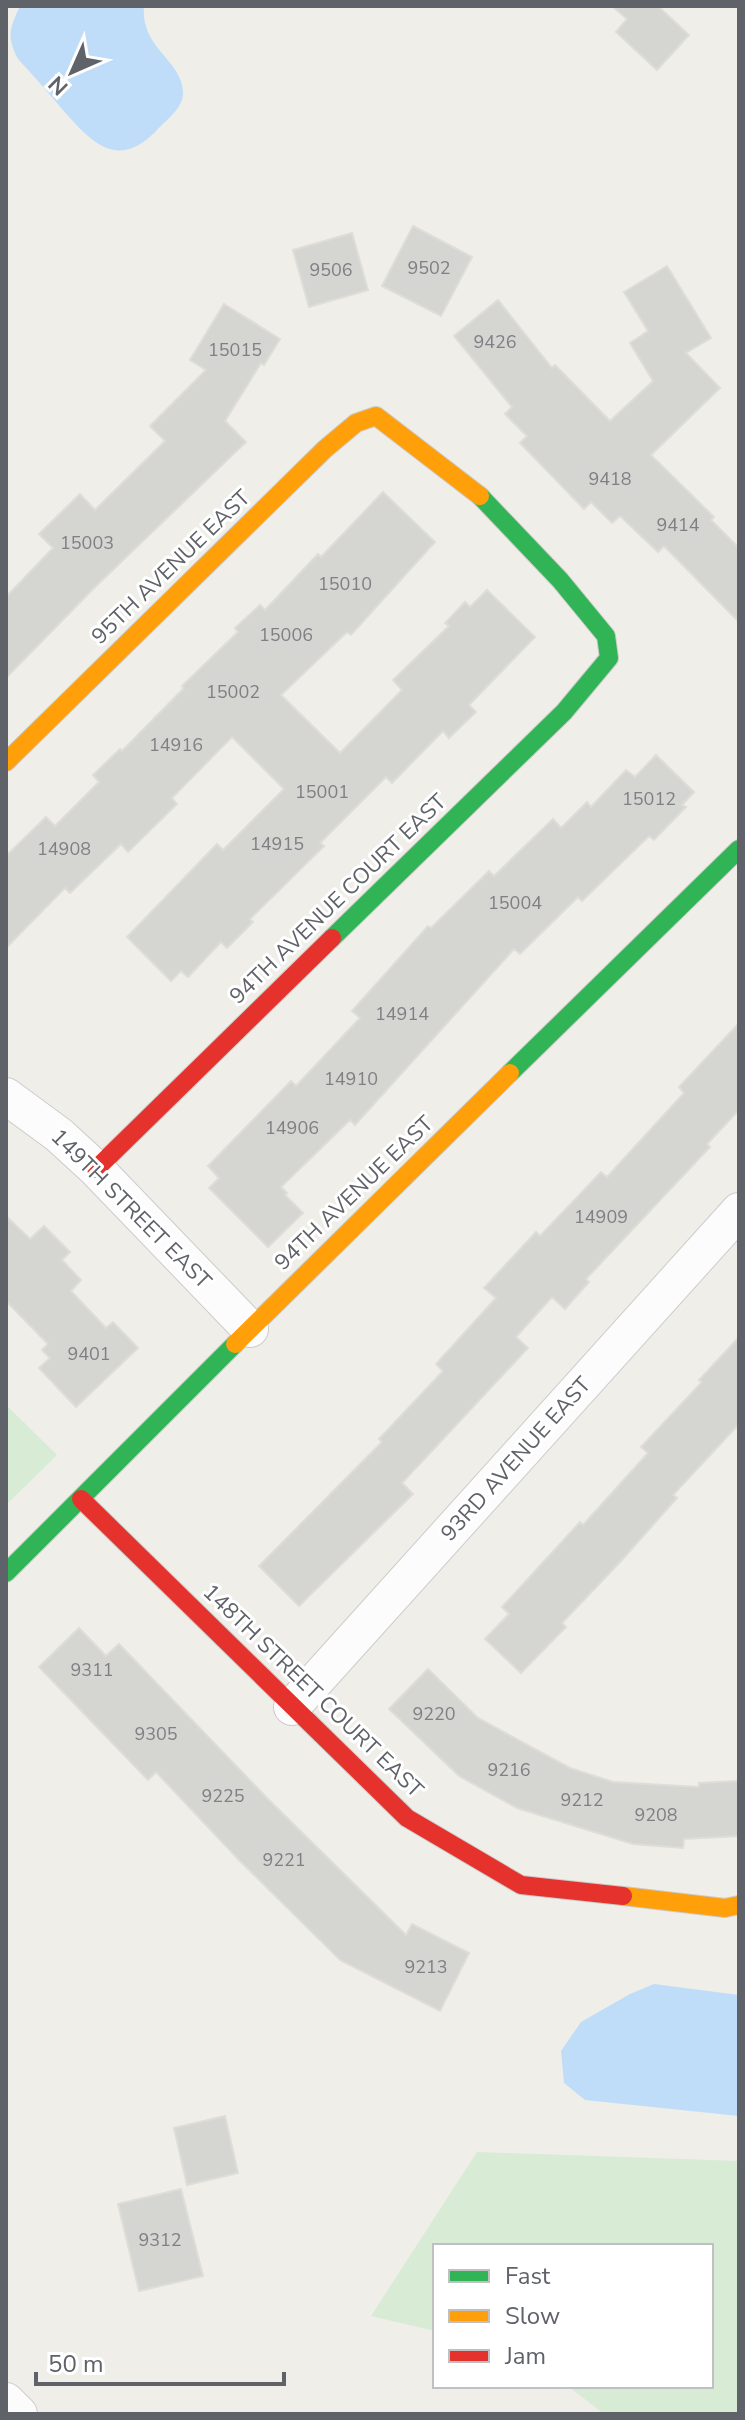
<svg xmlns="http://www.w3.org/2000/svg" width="745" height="2420" font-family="'Nunito Sans',sans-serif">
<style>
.green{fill:#d7ebd5}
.water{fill:#bfddf8}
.building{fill:#d5d5d2;stroke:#deddd8;stroke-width:2}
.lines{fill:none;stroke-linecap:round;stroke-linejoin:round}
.street-casing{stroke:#ccc;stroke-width:38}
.fast-casing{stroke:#cbcbca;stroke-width:20}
.slow-casing{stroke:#cbcbca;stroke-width:20}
.jam-casing{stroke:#cbcbca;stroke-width:20}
.street{stroke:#fdfcfc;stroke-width:36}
.fast{stroke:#30b455;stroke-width:18}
.slow{stroke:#ff9f0a;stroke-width:18}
.jam{stroke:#e5322d;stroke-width:18}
.labels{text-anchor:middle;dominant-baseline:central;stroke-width:6;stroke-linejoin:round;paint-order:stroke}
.number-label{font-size:18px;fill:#7e8084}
.street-label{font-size:22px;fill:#5f6268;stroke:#fff}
</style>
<rect width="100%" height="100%" fill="#efeee9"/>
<!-- green -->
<path class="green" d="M 6,1405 L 57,1455 L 6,1505 Z
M 477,2152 L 739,2161 L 739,2414 L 604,2414 L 568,2386 L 711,2386 L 711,2246 L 435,2246 L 435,2331 L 371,2316 Z"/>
<!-- water -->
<path class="water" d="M 20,6 L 144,6 C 140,48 182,60 183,92 C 184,108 166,120 156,131 C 117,171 91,142 62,109 C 48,92 33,75 18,59 C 6,36 10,28 20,6 Z
M 654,1984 L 739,1995 L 739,2116 L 585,2100 L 564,2083 L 561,2051 L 581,2022 L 630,1994 Z"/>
<!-- building -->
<path class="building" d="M 612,6 L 658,6 L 689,35 L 657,70 L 616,32 L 627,19 Z
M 413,226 L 472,257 L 441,316 L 382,286 Z
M 352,233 L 368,290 L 309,307 L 293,250 Z
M 667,266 L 711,338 L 686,353 L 720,388 L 651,455 L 714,517 L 711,520 L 739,548 L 739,622 L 664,546 L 658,552 L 620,516 L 612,523 L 591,502 L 584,509 L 520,443 L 527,436 L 505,414 L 512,407 L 454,336 L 498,300 L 552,368 L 555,365 L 610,421 L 653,381 L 630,343 L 648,331 L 624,292 Z
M 224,304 L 280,339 L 264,365 L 261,363 L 225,421 L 246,442 L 93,589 L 6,678 L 6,597 L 53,548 L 39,534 L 80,494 L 95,510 L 165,441 L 150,426 L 206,370 L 190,360 Z
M 383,492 L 435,542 L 351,635 L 347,632 L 281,695 L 340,753 L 402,690 L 393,680 L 449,626 L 445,623 L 465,602 L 470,607 L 487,590 L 535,637 L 469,705 L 476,712 L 449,738 L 443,731 L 392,783 L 386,777 L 320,843 L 324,846 L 250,919 L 253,922 L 227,948 L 221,942 L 188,977 L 181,971 L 171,981 L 127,937 L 217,844 L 223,850 L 284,789 L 232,737 L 172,798 L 177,804 L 128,852 L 121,844 L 70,893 L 65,888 L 6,948 L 6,856 L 46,817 L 55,826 L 99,782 L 93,775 L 120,749 L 122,751 L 184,688 L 182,686 L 238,632 L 235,628 L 260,605 L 265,610 L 318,554 L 321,557 Z
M 656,755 L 694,792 L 682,805 L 686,807 L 654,840 L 649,836 L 582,901 L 578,897 L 520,954 L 514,949 L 355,1125 L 350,1120 L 281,1187 L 287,1193 L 285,1195 L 303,1213 L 268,1247 L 209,1188 L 219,1178 L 208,1166 L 291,1081 L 296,1086 L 360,1018 L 352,1011 L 428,926 L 431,928 L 489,871 L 494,876 L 553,819 L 561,828 L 587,802 L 591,807 L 626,770 L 635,777 Z
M 739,1023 L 739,1110 L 707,1144 L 710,1147 L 586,1279 L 589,1282 L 565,1309 L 552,1297 L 516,1337 L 528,1348 L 402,1483 L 413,1494 L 299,1606 L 259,1566 L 382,1442 L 379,1439 L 443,1371 L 436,1364 L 496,1298 L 484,1288 L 536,1232 L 540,1236 L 601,1172 L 607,1177 L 684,1093 L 679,1087 Z
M 6,1216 L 30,1239 L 44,1226 L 70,1252 L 62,1260 L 81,1280 L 71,1291 L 106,1328 L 113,1322 L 138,1348 L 76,1407 L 39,1368 L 50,1358 L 42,1350 L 48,1344 L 6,1301 Z
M 739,1337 L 739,1424 L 673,1495 L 677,1498 L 621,1561 L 562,1623 L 566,1627 L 521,1673 L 485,1639 L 509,1614 L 502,1607 L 580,1522 L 583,1525 L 648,1453 L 641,1447 L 702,1382 L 699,1380 Z
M 79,1628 L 106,1656 L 119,1644 L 267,1798 L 406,1935 L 412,1924 L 469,1953 L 440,2011 L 340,1960 L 239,1860 L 156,1772 L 148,1780 L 39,1667 Z
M 428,1669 L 478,1718 L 570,1768 L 613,1782 L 699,1787 L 699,1783 L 739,1781 L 739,1836 L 684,1839 L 683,1848 L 633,1844 L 517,1808 L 459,1776 L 389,1709 Z
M 225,2116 L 238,2173 L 187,2185 L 174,2128 Z
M 181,2189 L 203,2276 L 139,2291 L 118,2204 Z"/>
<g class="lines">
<defs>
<path id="street" d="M 6,1096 L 59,1135 L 96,1169 L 250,1329
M 292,1707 L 739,1211
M 6,2401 L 19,2414"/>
<path id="fast" d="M 332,938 L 564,712 L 609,658 L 606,636 L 560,580 L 480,496
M 510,1073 L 739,849
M 6,1573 L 235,1344"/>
<path id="slow" d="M 6,762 L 325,449 L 356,423 L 376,416 L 480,496
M 235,1344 L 510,1073
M 623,1896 L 725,1908 L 739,1905"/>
<path id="jam" d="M 96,1169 L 332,938
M 81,1499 L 407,1818 L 521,1885 L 623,1896"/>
</defs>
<!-- street casing -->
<use href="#street" class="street-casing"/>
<!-- fast casing -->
<use href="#fast" class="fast-casing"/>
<!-- slow casing -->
<use href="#slow" class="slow-casing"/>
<!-- jam casing -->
<use href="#jam" class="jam-casing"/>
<!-- street -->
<use href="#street" class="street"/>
<!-- fast -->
<use href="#fast" class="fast"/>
<!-- slow -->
<use href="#slow" class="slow"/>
<!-- jam -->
<use href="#jam" class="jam"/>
</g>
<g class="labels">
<!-- number labels -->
<g class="number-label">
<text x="429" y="268">9502</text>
<text x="331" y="270">9506</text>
<text x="495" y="342">9426</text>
<text x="235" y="350">15015</text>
<text x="610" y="479">9418</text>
<text x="678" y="525">9414</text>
<text x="87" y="543">15003</text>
<text x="345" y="584">15010</text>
<text x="286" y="635">15006</text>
<text x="233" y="692">15002</text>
<text x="176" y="745">14916</text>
<text x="322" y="792">15001</text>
<text x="649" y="799">15012</text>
<text x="277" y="844">14915</text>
<text x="64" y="849">14908</text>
<text x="515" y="903">15004</text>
<text x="402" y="1014">14914</text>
<text x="351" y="1079">14910</text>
<text x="292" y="1128">14906</text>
<text x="601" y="1217">14909</text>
<text x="89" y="1354">9401</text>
<text x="92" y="1670">9311</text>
<text x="434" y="1714">9220</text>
<text x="156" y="1734">9305</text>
<text x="509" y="1770">9216</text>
<text x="223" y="1796">9225</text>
<text x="582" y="1800">9212</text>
<text x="656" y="1815">9208</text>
<text x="284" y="1860">9221</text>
<text x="426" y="1967">9213</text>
<text x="160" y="2240">9312</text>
</g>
<!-- street labels -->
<g class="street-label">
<text transform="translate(171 567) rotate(-44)">95TH AVENUE EAST</text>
<text transform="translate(338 899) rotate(-44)">94TH AVENUE COURT EAST</text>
<text transform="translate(354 1193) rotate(-44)">94TH AVENUE EAST</text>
<text transform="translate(131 1209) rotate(45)">149TH STREET EAST</text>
<text transform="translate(516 1459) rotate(-48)">93RD AVENUE EAST</text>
<text transform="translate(313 1691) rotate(44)">148TH STREET COURT EAST</text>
</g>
</g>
<!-- border -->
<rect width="745" height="2420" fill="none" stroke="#5f6268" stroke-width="16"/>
<!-- legend -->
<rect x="433" y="2244" width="280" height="144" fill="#ffffff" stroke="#bfc0c3" stroke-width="2"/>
<rect x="449" y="2270" width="40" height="12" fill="#30b455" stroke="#bfc0c3" stroke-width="2"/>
<text x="505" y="2284" font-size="24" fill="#5f6268">Fast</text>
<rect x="449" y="2310" width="40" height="12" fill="#ff9f0a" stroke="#bfc0c3" stroke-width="2"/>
<text x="505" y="2324" font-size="24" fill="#5f6268">Slow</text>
<rect x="449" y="2350" width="40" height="12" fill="#e5322d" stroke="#bfc0c3" stroke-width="2"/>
<text x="505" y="2364" font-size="24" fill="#5f6268">Jam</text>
<!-- north arrow -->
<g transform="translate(72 72) rotate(225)" stroke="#ffffff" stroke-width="6" paint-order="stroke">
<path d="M0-6L14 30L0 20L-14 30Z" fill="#5f6268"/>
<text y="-12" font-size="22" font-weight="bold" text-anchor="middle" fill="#5f6268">N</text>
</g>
<!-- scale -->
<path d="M36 2372v12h248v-12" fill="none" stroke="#5f6268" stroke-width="4"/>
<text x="48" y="2372" font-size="24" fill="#5f6268" stroke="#ffffff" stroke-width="6" paint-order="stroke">50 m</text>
</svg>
